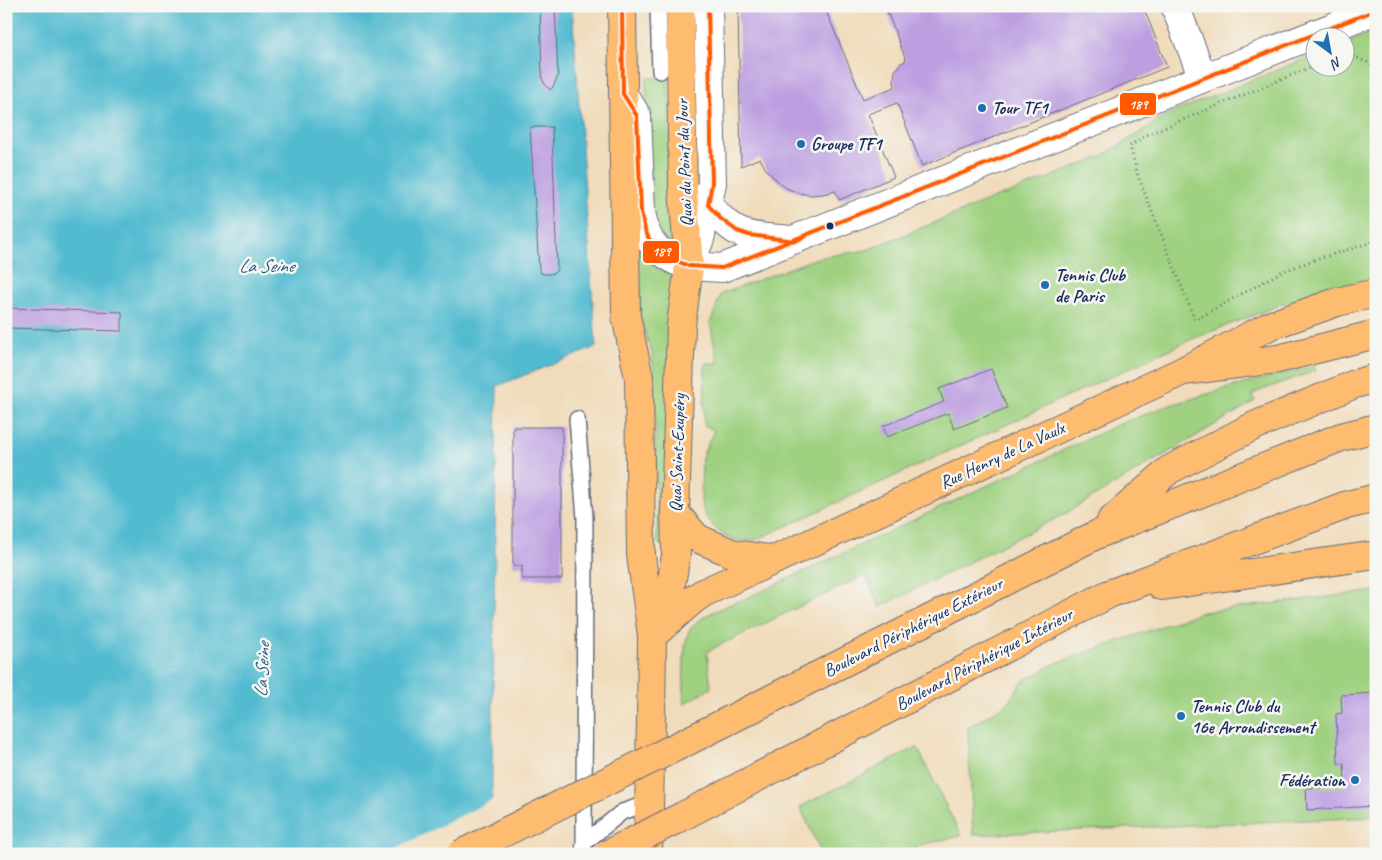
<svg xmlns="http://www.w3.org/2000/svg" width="1382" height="860" font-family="Caveat,sans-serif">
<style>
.green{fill:#9fd180;stroke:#5d806f}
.water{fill:#53bbd0;stroke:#377597}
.pier{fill:#f0dbba}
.building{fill:#bc9ee1}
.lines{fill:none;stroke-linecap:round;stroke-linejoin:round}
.service-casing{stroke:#666b7e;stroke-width:18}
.minor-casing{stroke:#666b7e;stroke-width:30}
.primary-casing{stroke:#666b7e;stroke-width:30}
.trunk-casing{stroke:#666b7e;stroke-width:30}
.path{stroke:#666b7e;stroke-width:3;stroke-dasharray:1 4;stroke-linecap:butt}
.service{stroke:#fff;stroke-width:15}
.minor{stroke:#fff;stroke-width:28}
.primary{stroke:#fdbc70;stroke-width:28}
.trunk{stroke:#fdbc70;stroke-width:28}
.trunk-bridge-casing{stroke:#666b7e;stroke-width:30;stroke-linecap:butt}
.trunk-bridge{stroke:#fdbc70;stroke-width:28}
.bus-1-casing{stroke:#f6f6f2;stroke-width:8}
.bus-1{stroke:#ff5a00;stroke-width:4}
.poi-dot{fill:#1f6fb2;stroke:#f6f6f2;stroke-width:2}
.bus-dot{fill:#1b2f5e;stroke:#f6f6f2;stroke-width:2}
.labels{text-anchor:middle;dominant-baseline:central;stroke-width:5;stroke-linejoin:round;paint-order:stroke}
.poi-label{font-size:18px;font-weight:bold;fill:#1b2f5e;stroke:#f6f6f2;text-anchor:start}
.street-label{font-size:18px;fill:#1b2f5e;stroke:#f6f6f2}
.water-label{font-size:19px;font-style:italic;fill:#2c5980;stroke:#f6f6f2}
.line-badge{stroke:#f6f6f2;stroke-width:2}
.badge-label{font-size:14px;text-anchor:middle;font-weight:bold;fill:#fff}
</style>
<rect width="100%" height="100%" fill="#f6f6f2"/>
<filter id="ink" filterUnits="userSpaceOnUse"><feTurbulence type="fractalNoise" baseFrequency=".02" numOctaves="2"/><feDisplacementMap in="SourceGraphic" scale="10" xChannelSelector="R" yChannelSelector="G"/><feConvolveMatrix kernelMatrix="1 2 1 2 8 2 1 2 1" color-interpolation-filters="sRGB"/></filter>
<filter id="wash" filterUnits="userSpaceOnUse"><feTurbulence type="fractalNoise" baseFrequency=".0096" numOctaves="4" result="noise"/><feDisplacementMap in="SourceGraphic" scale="20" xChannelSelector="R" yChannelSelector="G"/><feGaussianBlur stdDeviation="1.12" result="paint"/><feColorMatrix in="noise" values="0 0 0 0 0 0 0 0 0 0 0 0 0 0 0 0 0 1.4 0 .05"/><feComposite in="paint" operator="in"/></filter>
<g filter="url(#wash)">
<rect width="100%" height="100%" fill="#f0dbba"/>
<!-- green -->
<path class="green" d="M 1376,30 L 1376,276 L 1278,305 L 1277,306 L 1190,340 L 756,540 L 742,541 L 729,538 L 719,532 L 710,523 L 704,513 L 701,502 L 702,457 L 714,430 L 704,425 L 705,363 L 718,363 L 710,323 L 721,294 L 817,258 L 867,250 L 1002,195 L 1005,195 L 1101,157 L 1171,113 L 1314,55 L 1314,68 L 1344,68 L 1345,43 Z
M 668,77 L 673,240 L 672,242 L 664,240 L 648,206 L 646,78 Z
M 638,249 L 642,251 L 656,268 L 674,275 L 665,544 L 660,545 L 657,541 L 655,383 L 652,354 L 639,316 Z
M 1314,366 L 1316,371 L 1286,381 L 1252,394 L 1255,401 L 1063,515 L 880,607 L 865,575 L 720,645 L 707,652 L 711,688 L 684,704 C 684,687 681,640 691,628 C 703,613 732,604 749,597 L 1115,426 L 1161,408 L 1224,389 Z
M 1376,591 L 1376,817 L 973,835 L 968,727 L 1006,705 L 1023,681 L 1056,663 L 1202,612 Z
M 917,747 L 961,836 L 924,844 L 906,854 L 822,854 L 800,807 Z"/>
<!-- water -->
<path class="water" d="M 6,6 L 572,6 L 596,347 L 497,386 L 491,854 L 6,854 Z"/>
<!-- pier -->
<path class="pier" d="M 494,799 L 493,854 L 385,854 Z"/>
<g id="blocks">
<!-- building -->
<path class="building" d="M 540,6 L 555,6 L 558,76 L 553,87 L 550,90 L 544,83 L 542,78 Z
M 738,6 L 824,6 L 863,99 L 895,87 L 894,79 L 895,71 L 900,64 L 906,60 L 885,6 L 1143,6 L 1167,67 L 922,166 L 897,103 L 868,114 L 894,177 L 839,200 L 835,191 L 823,194 L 810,195 L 799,193 L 786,188 L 772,176 L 765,168 L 760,158 L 741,166 Z
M 530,127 L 552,127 L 557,270 L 554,273 L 550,274 L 544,274 L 541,273 L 539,269 Z
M 6,308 L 122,312 L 122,331 L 6,328 Z
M 991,369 L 1007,408 L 954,429 L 948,413 L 887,437 L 883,426 L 944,402 L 939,389 Z
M 513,427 L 562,427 L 562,579 L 522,579 L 522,566 L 513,566 Z
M 1376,693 L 1376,806 L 1307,810 L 1306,788 L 1345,787 L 1344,763 L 1338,764 L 1336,714 L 1342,713 L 1341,695 Z"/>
</g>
</g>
<g filter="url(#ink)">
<use href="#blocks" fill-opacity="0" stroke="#666b7e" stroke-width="1"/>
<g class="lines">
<defs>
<path id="service" d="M 658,6 L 660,71
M 577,419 L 585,518 L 584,843
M 583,854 L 584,843 L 622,812 L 649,803"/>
<path id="minor" d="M 1175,6 L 1203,78
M 623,94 L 637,116 L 641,212 L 645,230 L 649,239 L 657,249 L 676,261 L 689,266 L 722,268 L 1376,10
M 708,205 C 717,214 726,225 737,231 C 753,239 774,238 791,240
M 689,266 L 700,239 L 712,183 L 708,6"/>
<path id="primary" d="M 622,6 L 626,316 L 639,378 L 641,555 L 652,636 L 651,720 L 648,854
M 675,513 L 697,538 L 734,554 L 775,560
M 654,630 L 670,591 L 676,555 L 675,513 L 681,325 L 689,266 L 683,190 L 680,6
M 652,636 L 694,599 L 703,593 L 1183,371 L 1278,359 L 1376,334"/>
<path id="trunk" d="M 1183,371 L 1269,326 L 1337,302 L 1376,293
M 1111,521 L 1169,470 L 1254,426 L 1355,384 L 1376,378
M 1162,586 L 1376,555
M 684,743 L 1096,535 L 1341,437 L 1376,428
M 683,816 L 1109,594 L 1347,505 L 1376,498"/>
</defs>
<!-- service casing -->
<use href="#service" class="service-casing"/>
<!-- minor casing -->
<use href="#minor" class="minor-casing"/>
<!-- primary casing -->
<use href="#primary" class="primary-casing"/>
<!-- trunk casing -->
<use href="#trunk" class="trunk-casing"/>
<!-- path -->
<path class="path" d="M 1344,54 L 1346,53 L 1371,64 L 1376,76
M 1314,66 L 1146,135 L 1130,146 L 1138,176 L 1195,320 L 1281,272 L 1311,261 L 1376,241"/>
<!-- service -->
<use href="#service" class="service"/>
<!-- minor -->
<use href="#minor" class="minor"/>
<!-- primary -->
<use href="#primary" class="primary"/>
<!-- trunk -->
<use href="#trunk" class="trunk"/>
<defs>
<path id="trunk-bridge" d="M 461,854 L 684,743
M 608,854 L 683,816"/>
</defs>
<!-- trunk-bridge casing -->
<use href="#trunk-bridge" class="trunk-bridge-casing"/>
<!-- trunk-bridge -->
<use href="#trunk-bridge" class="trunk-bridge"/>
<defs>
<path id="bus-1" d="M 622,6 L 623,94 L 637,116 L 641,212 L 645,230 L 649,239 L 657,249 L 676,261 L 689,266 L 722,268 L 1376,10
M 708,6 L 712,183 L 708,205 L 721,219 L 737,231 L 749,235 L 795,241 L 806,236"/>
</defs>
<!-- bus-1 casing -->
<use href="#bus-1" class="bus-1-casing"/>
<!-- bus-1 -->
<use href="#bus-1" class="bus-1"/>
</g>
</g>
<!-- markers -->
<g class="poi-dot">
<circle cx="982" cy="108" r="5"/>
<circle cx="801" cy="144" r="5"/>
<circle cx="1045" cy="285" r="5"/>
<circle cx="1181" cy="716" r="5"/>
<circle cx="1355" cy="780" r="5"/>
</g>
<circle class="bus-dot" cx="830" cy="226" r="4.5"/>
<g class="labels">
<!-- poi labels -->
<g class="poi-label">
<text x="992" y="108">Tour TF1</text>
<text x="811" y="144">Groupe TF1</text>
<text x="1055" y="275">Tennis Club<tspan x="1055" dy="21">de Paris</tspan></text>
<text x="1191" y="706">Tennis Club du<tspan x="1191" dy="21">16e Arrondissement</tspan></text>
<text x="1345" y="780" text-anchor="end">Fédération</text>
</g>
<!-- street labels -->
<g class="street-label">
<text transform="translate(684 163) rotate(-92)">Quai du Point du Jour</text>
<text transform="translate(677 453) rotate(-88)">Quai Saint-Exupéry</text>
<text transform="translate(1002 455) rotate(-25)">Rue Henry de La Vaulx</text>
<text transform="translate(913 627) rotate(-27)">Boulevard Périphérique Extérieur</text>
<text transform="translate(984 659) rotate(-28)">Boulevard Périphérique Intérieur</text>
</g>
<!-- water labels -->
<g class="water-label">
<text x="266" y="266">La Seine</text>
<text transform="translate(262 670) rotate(-87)">La Seine</text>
</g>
</g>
<g class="line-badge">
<rect x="1119" y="92" width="38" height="24" rx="5" fill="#ff5a00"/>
<rect x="642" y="240" width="38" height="24" rx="5" fill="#ff5a00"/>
</g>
<g class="badge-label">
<text x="1138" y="109">189</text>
<text x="661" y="256">189</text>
</g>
<!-- margin -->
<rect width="1382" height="860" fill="none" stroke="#f6f6f2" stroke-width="25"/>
<!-- north arrow -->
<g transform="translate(1330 52) rotate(148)"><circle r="24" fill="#f6f6f2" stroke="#9ea6b7"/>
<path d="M0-4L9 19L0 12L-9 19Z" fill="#1f6fb2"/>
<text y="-8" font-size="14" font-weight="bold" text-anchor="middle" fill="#1b2f5e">N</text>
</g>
</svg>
